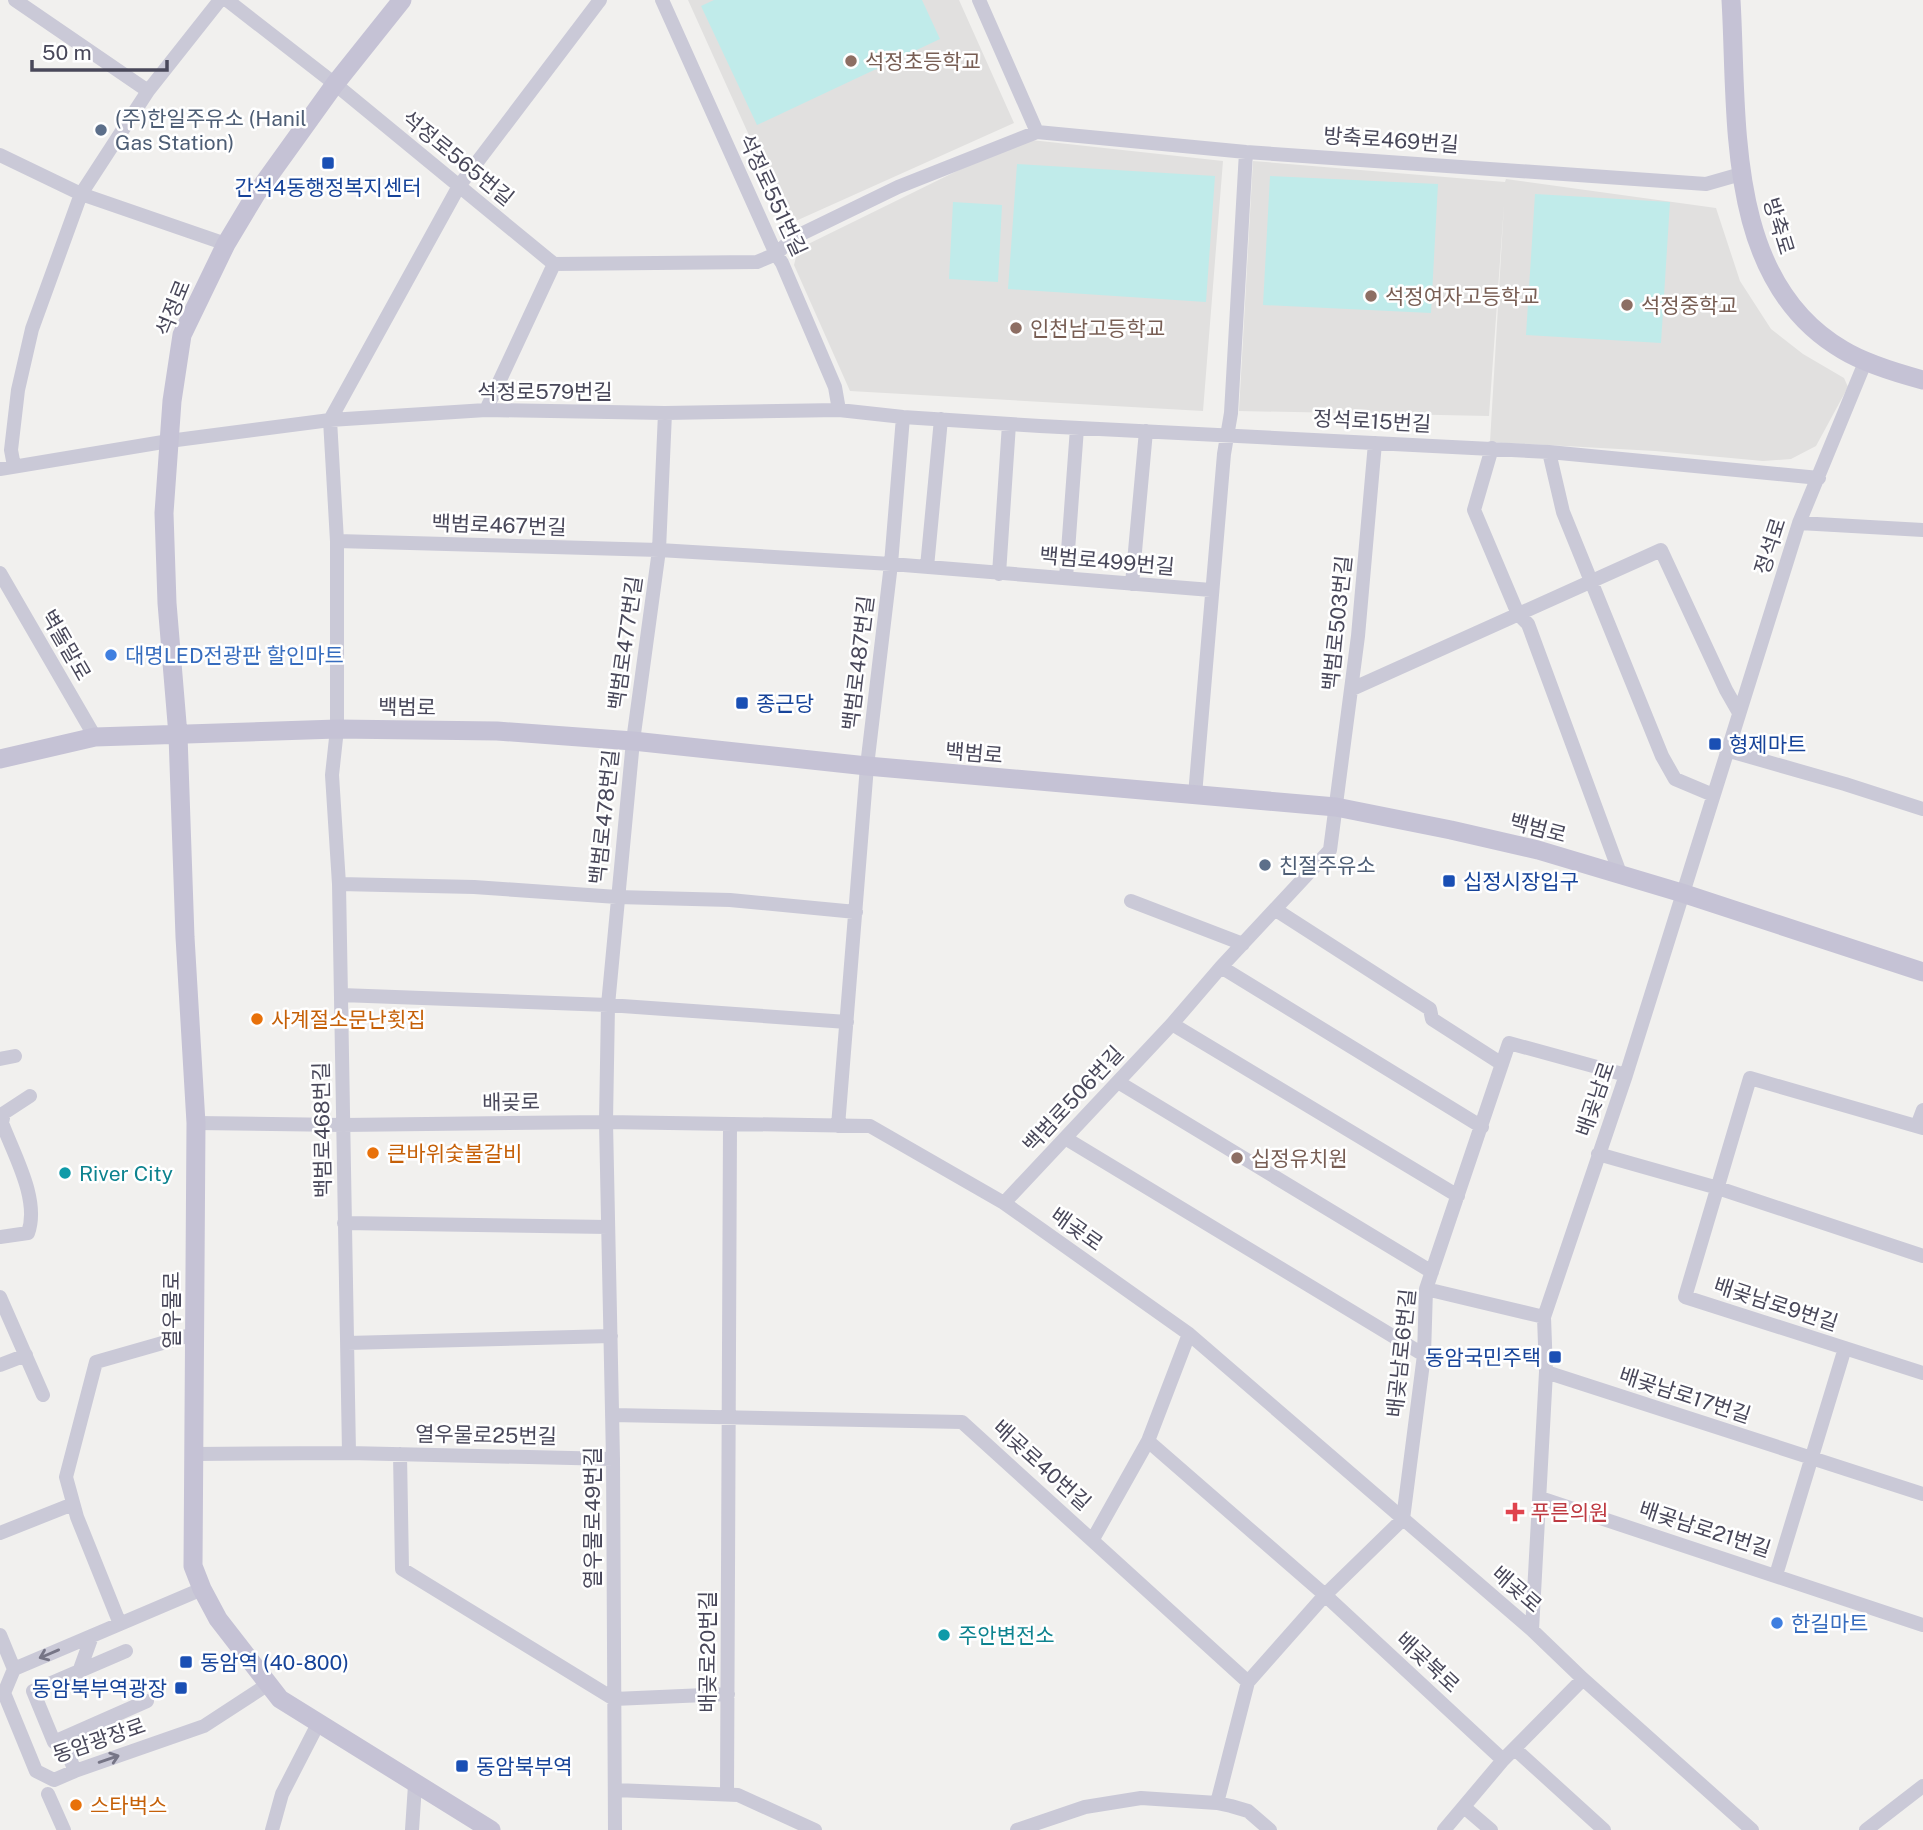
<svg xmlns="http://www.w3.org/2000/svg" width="1923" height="1830" font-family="'Public Sans','Noto Sans KR',sans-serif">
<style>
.education{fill:#e1e0df}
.green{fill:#c0ebea}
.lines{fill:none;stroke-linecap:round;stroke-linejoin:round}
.street{stroke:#cac9d7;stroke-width:14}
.secondary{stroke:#c5c2d5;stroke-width:19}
.oneway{stroke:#767586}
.education-dot{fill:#8d6e63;stroke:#fff;stroke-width:2.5}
.service-dot{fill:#5c6f8a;stroke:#fff;stroke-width:2.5}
.transit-dot{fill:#1a4fb4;stroke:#fff;stroke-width:2.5}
.shop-dot{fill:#3f7fe0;stroke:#fff;stroke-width:2.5}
.food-dot{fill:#e8710a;stroke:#fff;stroke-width:2.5}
.culture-dot{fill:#0f9aa8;stroke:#fff;stroke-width:2.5}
.health-dot{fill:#e0444e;stroke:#fff;stroke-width:2.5}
.labels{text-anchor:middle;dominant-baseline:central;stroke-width:5;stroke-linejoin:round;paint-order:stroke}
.education-label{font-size:21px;fill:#785e54;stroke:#fff;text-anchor:start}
.service-label{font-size:21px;fill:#4e5e75;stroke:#fff;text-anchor:start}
.street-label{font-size:21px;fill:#49485a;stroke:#fff}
.transit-label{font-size:21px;fill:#164399;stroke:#fff;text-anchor:start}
.shop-label{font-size:21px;fill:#366cbe;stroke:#fff;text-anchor:start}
.food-label{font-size:21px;fill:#c56008;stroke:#fff;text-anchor:start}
.culture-label{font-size:21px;fill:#0d838f;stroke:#fff;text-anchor:start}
.health-label{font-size:21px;fill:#be3a42;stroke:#fff;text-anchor:start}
</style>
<rect width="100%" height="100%" fill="#f1f0ee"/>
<!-- education -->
<path class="education" d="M 688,0 L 959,0 L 1014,123 L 789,224 Z
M 1022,139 L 1223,161 L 1203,411 L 850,391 L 794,265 L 798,249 Z
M 1253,161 L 1505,182 L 1506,179 L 1716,208 L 1740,281 L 1771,329 L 1803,354 L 1844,378 L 1848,387 L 1816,446 L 1791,459 L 1763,461 L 1655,451 L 1490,442 L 1504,205 L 1489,416 L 1239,411 Z"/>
<!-- green -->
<path class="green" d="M 714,0 L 922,0 L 940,39 L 757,125 L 701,6 Z
M 1017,164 L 1215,176 L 1206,302 L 1008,289 Z
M 1270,176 L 1438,184 L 1431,313 L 1263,305 Z
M 1535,194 L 1670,202 L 1661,343 L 1526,335 Z
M 953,202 L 1002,205 L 998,282 L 949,279 Z"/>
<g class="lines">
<!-- street -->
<path class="street" d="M 15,0 L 148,91
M 227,0 L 335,84 L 554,264
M 662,0 L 776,254 L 782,263 L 835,387 L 839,410
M 979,0 L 1037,132
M 0,155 L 81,194 L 226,244
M 486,410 L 554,264 L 757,262 L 776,254 L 793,238 L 898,187 L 1037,132 L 1246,152 L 1706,184 L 1741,174
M 1492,448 L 1474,510 L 1518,614 L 1528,624 L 1621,876
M 1549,452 L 1563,512 L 1662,756 L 1675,779 L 1713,795
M 14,466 L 11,450 L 18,390 L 32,329 L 81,194 L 148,91 L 220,0
M 0,469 L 169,441 L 330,420 L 486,410 L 665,413 L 839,410 L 903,417 L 1040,426 L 1549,452 L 1819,478
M 1799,523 L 1923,530
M 337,541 L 659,550 L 891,564 L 1211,590
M 927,567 L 941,419
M 0,573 L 95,737
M 999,574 L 1009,424
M 1066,578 L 1077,428
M 1132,584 L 1146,431
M 1352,689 L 1661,550 L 1726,690 L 1738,711
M 1726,750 L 1845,784 L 1923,809
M 1195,795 L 1224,454 L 1231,413 L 1246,152
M 339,884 L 474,887 L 617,897 L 730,900 L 856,912
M 1131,901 L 1243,944
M 1276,910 L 1430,1009 L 1432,1019 L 1502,1064
M 1221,967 L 1482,1127
M 341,995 L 608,1005 L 847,1022
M 1172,1024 L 1458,1196
M 0,1059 L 15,1056
M 1118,1082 L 1432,1272
M 196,1123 L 343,1125 L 606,1122 L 870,1126 L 1004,1203 L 1189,1334 L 1532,1630 L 1583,1679 L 1752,1830
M 838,1126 L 867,766 L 891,564 L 903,417
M 1917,1126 L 1923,1110
M 1923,1128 L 1750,1078 L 1685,1297 L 1923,1373
M 1065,1138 L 1424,1355
M 1598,1154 L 1718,1188 L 1923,1256
M 1004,1203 L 1172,1024 L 1221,967 L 1330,850 L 1358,636 L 1375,443
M 344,1223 L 608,1227
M 0,1237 L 28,1233 C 40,1200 14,1155 2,1123 L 4,1113 L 30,1096
M 1426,1289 L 1544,1317
M 0,1297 L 43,1395
M 347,1343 L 611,1336
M 0,1365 L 26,1355
M 1546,1372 L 1923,1494
M 612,1415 L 962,1422 L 1248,1682
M 1148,1441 L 1325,1595 L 1503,1760
M 349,1453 L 339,884 L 332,775 L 337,729 L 337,541 L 330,420 L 459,186 L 600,0
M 194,1454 L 349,1453 L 613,1459
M 400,1454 L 402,1569 L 614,1699 L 728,1694
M 1540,1498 L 1923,1625
M 0,1533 L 73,1504
M 1093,1539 L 1148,1441 L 1189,1334
M 1776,1575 L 1845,1348
M 202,1589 L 14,1669 L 4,1693 L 36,1771 L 54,1780 L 75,1771 L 204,1726 L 267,1685
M 120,1624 L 77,1517 L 66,1477 L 96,1362 L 194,1334
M 1532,1630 L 1546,1372 L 1544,1317 L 1626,1075 L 1799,523 L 1866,360
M 0,1635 L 14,1669
M 126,1651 L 33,1691 L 54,1742 L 147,1701
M 79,1672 L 92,1636
M 62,1739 L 75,1771
M 1515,1749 L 1604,1830
M 615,1790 L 738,1795 L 815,1830
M 727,1793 L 730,1126
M 48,1794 L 64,1830
M 1217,1803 L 1248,1682 L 1325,1595 L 1403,1519 L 1424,1355 L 1426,1289 L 1509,1043 L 1626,1075
M 1464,1807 L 1491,1830
M 272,1830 L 282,1794 L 319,1722
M 412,1830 L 415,1785
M 615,1830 L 613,1459 L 606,1122 L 608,1005 L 633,741 L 659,550 L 665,413
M 1017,1830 L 1085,1807 L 1141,1798 L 1217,1803 L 1231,1806 L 1248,1811 L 1270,1830
M 1444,1830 L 1503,1760 L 1583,1679
M 1866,1830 L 1923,1786"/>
<!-- secondary -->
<path class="secondary" d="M 402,0 L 335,84 L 256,194 L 226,244 L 182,335 L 172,401 L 164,513 L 167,603 L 178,735 L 185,937 L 196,1123 L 193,1566 L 202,1589 L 218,1619 L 280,1699 L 491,1830
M 1731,0 C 1738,118 1724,281 1843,350 C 1866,364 1897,373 1923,380
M 0,759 L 95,737 L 337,729 L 497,731 L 633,741 L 867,766 L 1336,807 L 1451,830 L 1538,850 L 1682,893 L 1923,972"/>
</g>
<!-- one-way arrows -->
<defs><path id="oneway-shaft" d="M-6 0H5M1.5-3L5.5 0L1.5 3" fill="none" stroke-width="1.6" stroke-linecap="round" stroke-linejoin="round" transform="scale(1.75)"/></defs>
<g class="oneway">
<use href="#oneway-shaft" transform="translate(49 1654) rotate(157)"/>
<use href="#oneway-shaft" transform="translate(109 1759) rotate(-19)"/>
</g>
<!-- markers -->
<g class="education-dot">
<circle cx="851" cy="61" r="7"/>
<circle cx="1371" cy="296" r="7"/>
<circle cx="1627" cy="305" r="7"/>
<circle cx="1016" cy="328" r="7"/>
<circle cx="1237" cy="1158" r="7"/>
</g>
<g class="service-dot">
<circle cx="101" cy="130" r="7"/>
<circle cx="1265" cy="865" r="7"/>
</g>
<g class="transit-dot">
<rect x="321" y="156" width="14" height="14" rx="3.5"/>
<rect x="735" y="696" width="14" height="14" rx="3.5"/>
<rect x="1708" y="737" width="14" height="14" rx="3.5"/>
<rect x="1442" y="874" width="14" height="14" rx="3.5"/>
<rect x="1548" y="1350" width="14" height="14" rx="3.5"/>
<rect x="179" y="1655" width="14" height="14" rx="3.5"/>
<rect x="174" y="1681" width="14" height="14" rx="3.5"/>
<rect x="455" y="1759" width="14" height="14" rx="3.5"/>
</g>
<g class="shop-dot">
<circle cx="111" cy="655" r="7"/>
<circle cx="1777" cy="1623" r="7"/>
</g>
<g class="food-dot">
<circle cx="257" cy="1019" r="7"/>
<circle cx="373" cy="1153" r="7"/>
<circle cx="76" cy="1805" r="7"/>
</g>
<g class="culture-dot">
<circle cx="65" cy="1173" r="7"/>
<circle cx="944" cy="1635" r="7"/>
</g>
<path class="health-dot" d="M1511.5 1501.5h7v7h7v7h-7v7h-7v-7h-7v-7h7z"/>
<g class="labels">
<!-- education labels -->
<g class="education-label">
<text x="865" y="61">석정초등학교</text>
<text x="1385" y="296">석정여자고등학교</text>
<text x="1641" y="305">석정중학교</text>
<text x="1030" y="328">인천남고등학교</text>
<text x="1251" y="1158">십정유치원</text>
</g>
<!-- service labels -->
<g class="service-label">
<text x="115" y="118">(주)한일주유소 (Hanil<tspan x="115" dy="24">Gas Station)</tspan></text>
<text x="1279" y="865">친절주유소</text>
</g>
<!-- street labels -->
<g class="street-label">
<text transform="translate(1391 140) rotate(4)">방축로469번길</text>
<text transform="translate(458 158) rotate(39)">석정로565번길</text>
<text transform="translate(773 195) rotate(65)">석정로551번길</text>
<text transform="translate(1779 226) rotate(73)">방축로</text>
<text transform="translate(173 308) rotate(-68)">석정로</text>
<text x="545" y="391">석정로579번길</text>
<text transform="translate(1372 421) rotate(3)">정석로15번길</text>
<text transform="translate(499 525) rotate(2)">백범로467번길</text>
<text transform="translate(1770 546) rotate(-72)">정석로</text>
<text transform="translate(1107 561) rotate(5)">백범로499번길</text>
<text transform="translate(1337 623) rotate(-84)">백범로503번길</text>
<text transform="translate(625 643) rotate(-82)">백범로477번길</text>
<text transform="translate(66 645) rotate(60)">벽돌말로</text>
<text transform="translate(858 663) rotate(-83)">백범로487번길</text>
<text transform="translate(407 707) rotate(1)">백범로</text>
<text transform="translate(974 753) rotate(5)">백범로</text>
<text transform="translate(604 817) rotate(-84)">백범로478번길</text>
<text transform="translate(1538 828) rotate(15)">백범로</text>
<text transform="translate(1073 1099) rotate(-47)">백범로506번길</text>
<text transform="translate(1595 1099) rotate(-71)">배곶남로</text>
<text transform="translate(511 1102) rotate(-1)">배곶로</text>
<text transform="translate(322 1130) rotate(-91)">백범로468번길</text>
<text transform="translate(1077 1229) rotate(35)">배곶로</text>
<text transform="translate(1776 1304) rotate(18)">배곶남로9번길</text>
<text transform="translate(171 1310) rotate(-90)">열우물로</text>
<text transform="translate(1401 1353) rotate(-84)">배곶남로6번길</text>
<text transform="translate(1685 1395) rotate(18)">배곶남로17번길</text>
<text transform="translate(486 1435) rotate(1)">열우물로25번길</text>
<text transform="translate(1042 1465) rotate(42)">배곶로40번길</text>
<text transform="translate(592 1518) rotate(-90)">열우물로49번길</text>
<text transform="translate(1705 1529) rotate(18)">배곶남로21번길</text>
<text transform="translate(1517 1589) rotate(41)">배곶로</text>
<text transform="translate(707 1652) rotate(-90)">배곶로20번길</text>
<text transform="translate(1428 1662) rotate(43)">배곶북로</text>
<text transform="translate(99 1740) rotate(-19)">동암광장로</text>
</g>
<!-- transit labels -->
<g class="transit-label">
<text x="328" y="187" text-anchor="middle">간석4동행정복지센터</text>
<text x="756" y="703">종근당</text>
<text x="1729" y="744">형제마트</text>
<text x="1463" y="881">십정시장입구</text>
<text x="1541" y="1357" text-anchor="end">동암국민주택</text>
<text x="200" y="1662">동암역 (40-800)</text>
<text x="167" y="1688" text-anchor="end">동암북부역광장</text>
<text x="476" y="1766">동암북부역</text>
</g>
<!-- shop labels -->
<g class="shop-label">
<text x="125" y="655">대명LED전광판 할인마트</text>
<text x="1791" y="1623">한길마트</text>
</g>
<!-- food labels -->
<g class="food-label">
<text x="271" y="1019">사계절소문난횟집</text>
<text x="387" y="1153">큰바위숯불갈비</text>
<text x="90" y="1805">스타벅스</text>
</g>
<!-- culture labels -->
<g class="culture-label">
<text x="79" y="1173">River City</text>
<text x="958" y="1635">주안변전소</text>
</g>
<!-- health labels -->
<g class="health-label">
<text x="1531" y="1512">푸른의원</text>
</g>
</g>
<!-- scale -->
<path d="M32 60v10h135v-10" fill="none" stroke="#49485a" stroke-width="3.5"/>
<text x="42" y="60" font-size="21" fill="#49485a" stroke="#ffffff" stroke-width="5" paint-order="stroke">50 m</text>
</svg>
